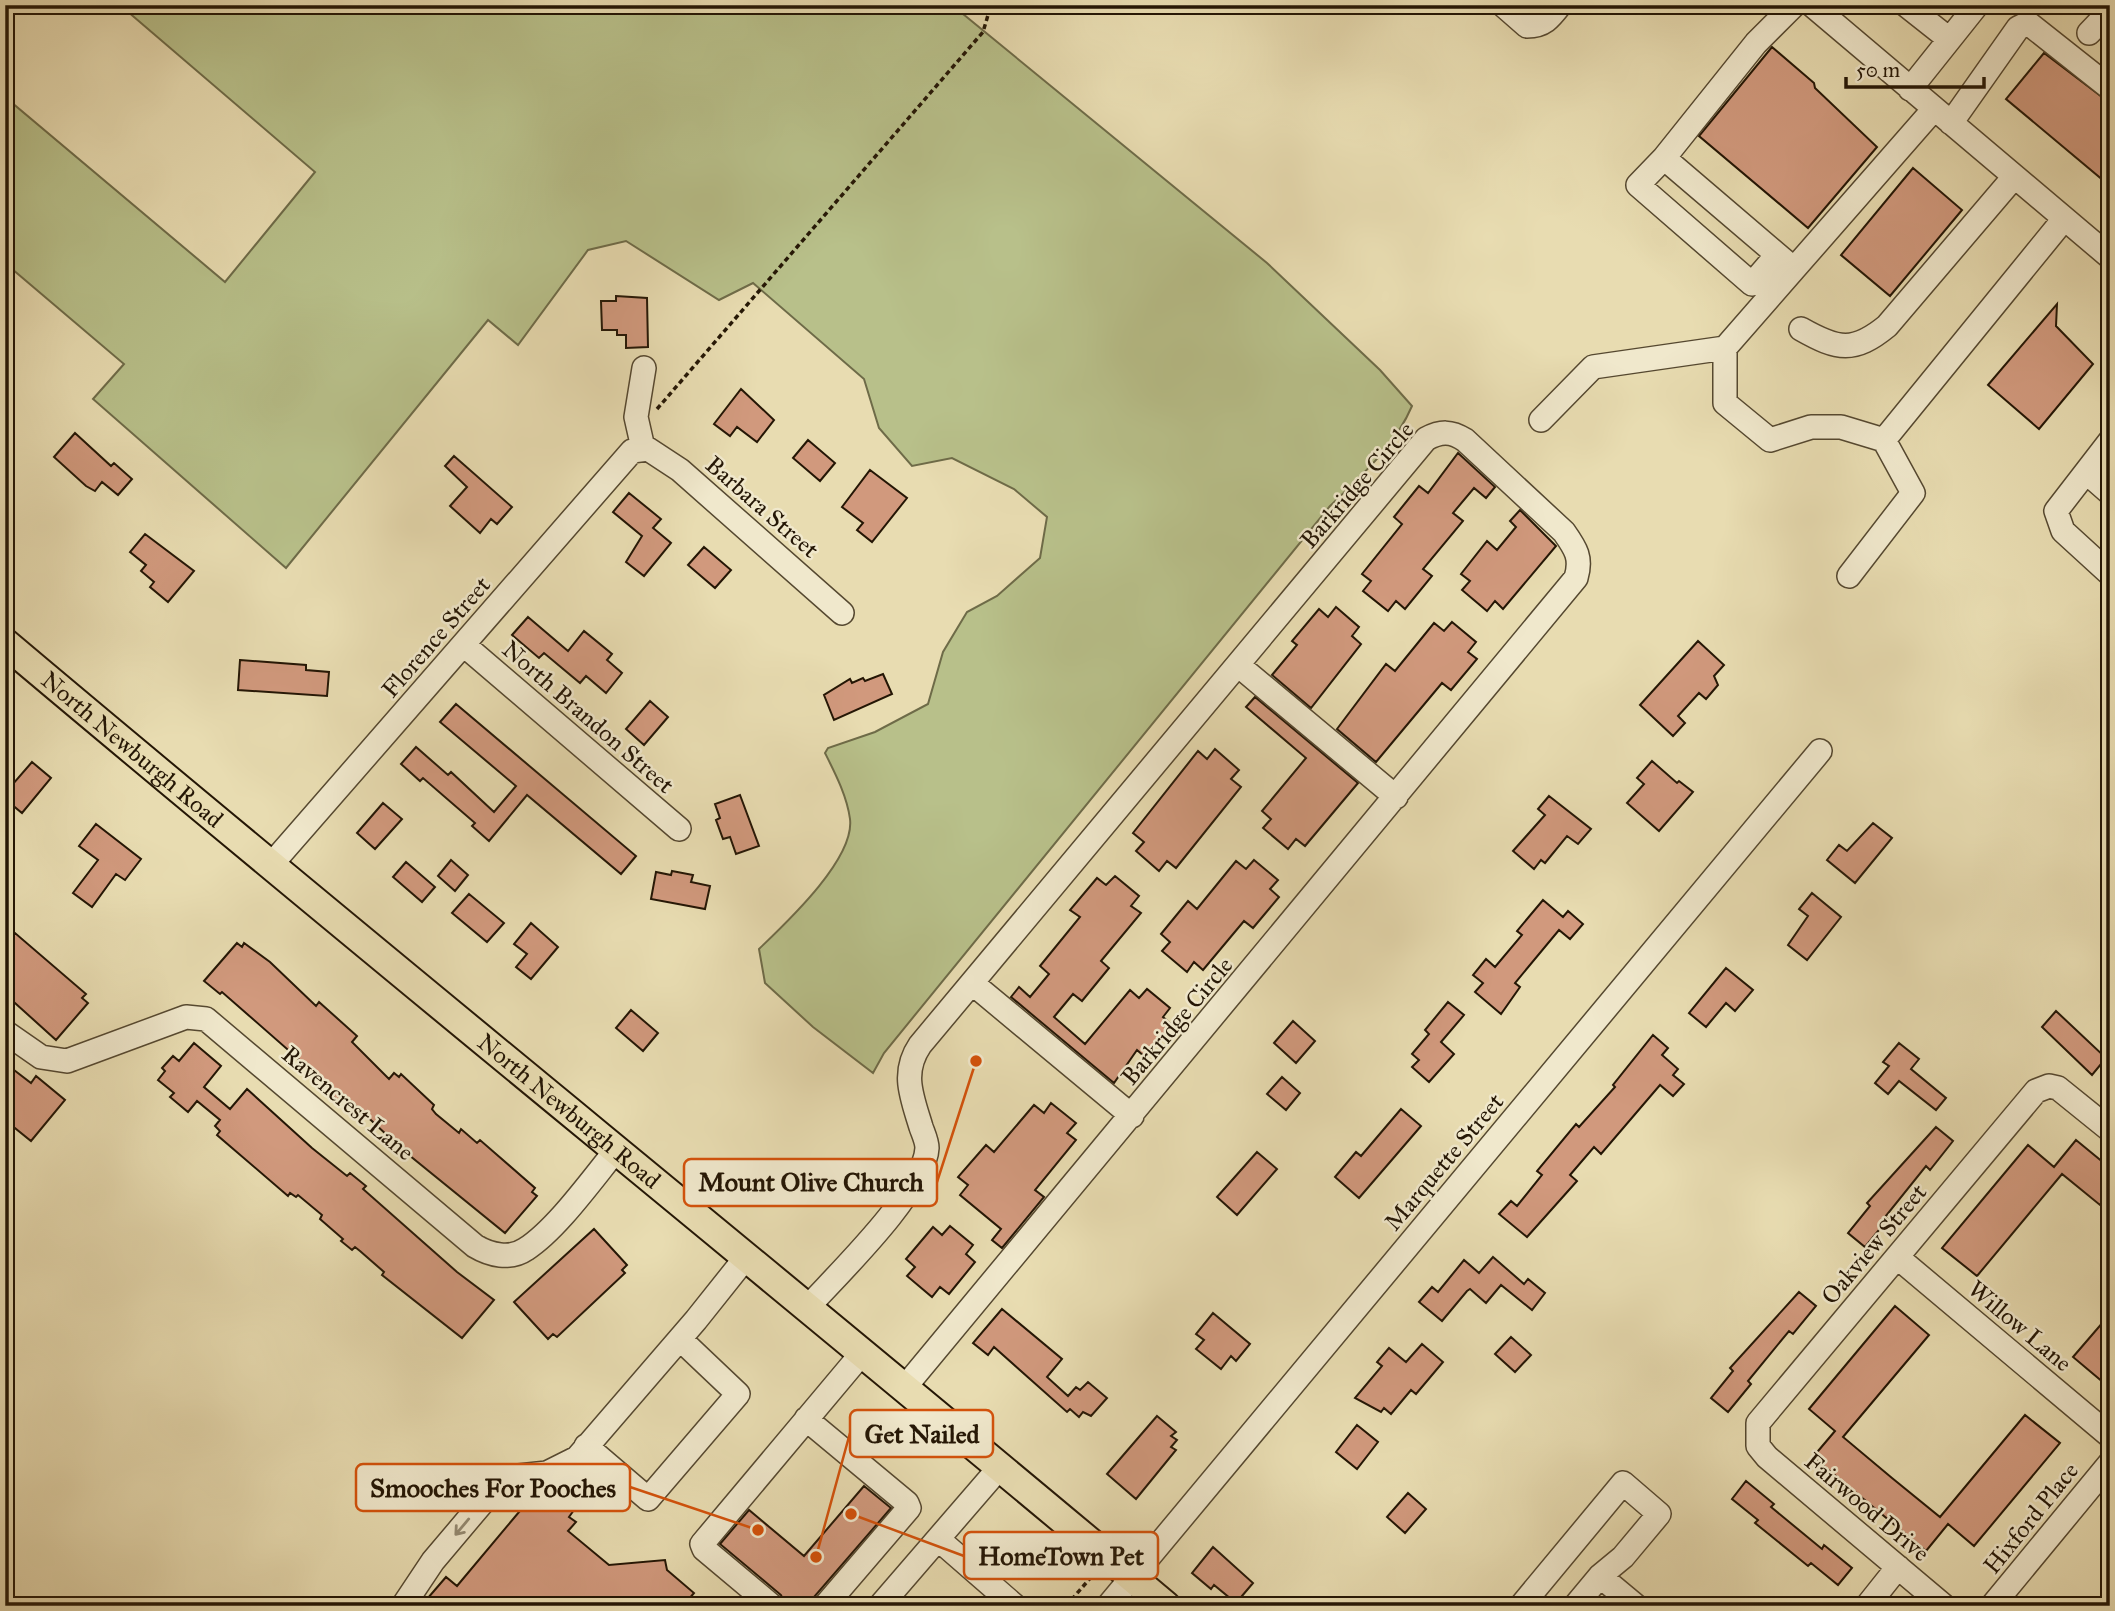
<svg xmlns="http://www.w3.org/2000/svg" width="2115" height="1611" font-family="'IM FELL Great Primer',serif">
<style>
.green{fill:#b8c08a;stroke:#6e6b48;stroke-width:2}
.building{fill:#d1997d;stroke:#241605;stroke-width:2}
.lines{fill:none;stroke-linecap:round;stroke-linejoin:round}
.minor-casing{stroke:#554830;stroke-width:26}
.major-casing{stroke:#241605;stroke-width:32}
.path{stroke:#241605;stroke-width:3.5;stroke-dasharray:5 3.5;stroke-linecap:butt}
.minor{stroke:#f0e8cc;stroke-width:23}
.major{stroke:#e8dcb1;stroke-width:28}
.oneway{stroke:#948a72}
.labels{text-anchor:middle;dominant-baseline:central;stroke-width:5;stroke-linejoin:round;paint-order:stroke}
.street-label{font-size:24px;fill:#241605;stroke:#f0e8cc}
.leader{fill:none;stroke:#d4520b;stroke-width:2.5}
.callout-dot{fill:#d4520b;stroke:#f0e8cc;stroke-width:2.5}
.callout{fill:#f0e8cc;stroke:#d4520b;stroke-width:2.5}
.callout-label{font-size:26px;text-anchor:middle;font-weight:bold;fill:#241605}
</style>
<rect width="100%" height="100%" fill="#e8dcb1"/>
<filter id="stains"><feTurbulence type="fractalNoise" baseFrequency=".00286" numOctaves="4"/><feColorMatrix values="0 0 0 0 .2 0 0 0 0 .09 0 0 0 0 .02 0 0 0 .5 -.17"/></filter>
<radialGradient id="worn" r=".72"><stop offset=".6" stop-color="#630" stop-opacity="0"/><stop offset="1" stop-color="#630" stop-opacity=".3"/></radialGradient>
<!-- green -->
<path class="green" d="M 120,5 L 952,5 L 1267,263 L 1380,370 L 1412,406 C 1395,446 1361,476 1330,506 L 884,1053 L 873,1073 L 813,1027 L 765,983 L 759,949 C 786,923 855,859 850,819 C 847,796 835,773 825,753 L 828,748 L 875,732 L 928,704 L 943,652 L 967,612 L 997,596 L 1040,558 L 1047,517 L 1014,489 L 952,458 L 912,466 L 879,428 L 864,379 L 753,283 L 719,300 L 626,241 L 588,250 L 518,345 L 488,320 L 286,568 L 93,399 L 124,364 L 5,263 L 5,97 L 225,282 L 315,172 Z"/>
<!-- building -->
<path class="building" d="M 1772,47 L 1814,83 L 1815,88 L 1877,147 L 1808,228 L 1699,136 Z
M 2044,53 L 2110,103 L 2110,186 L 2006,99 Z
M 1913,168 L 1962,210 L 1890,296 L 1841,255 Z
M 616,296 L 647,298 L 648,347 L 626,348 L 626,335 L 617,335 L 617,330 L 602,330 L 601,301 L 616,301 Z
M 2057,304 L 2056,326 L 2093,364 L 2039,429 L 1988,385 Z
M 741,389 L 774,420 L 757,442 L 737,427 L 730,436 L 714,424 Z
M 75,433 L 111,466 L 114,463 L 132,479 L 118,495 L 102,482 L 95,491 L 86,486 L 54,457 Z
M 808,440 L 835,463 L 820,481 L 793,458 Z
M 1458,453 L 1495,487 L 1486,498 L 1474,488 L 1453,513 L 1463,521 L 1423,569 L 1432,576 L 1405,609 L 1396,601 L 1388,611 L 1363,591 L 1371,581 L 1362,574 L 1402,524 L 1394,517 L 1419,486 L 1428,493 Z
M 454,456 L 512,507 L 497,524 L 491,519 L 480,533 L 450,506 L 467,487 L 445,466 Z
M 870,470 L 907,498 L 872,542 L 857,530 L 863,523 L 842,507 Z
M 629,493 L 661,519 L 653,528 L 671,543 L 644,576 L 626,562 L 642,536 L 613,512 Z
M 1520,510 L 1556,546 L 1503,609 L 1495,601 L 1487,611 L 1462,590 L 1470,581 L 1461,574 L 1487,541 L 1497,550 L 1516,527 L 1510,521 Z
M 145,534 L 194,571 L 168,602 L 150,587 L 154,582 L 141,571 L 146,565 L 130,552 Z
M 704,547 L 731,570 L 715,588 L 688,565 Z
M 1336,607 L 1359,627 L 1352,636 L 1361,644 L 1311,708 L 1272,675 L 1297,645 L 1292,641 L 1319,609 L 1328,617 Z
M 528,617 L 568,651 L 584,631 L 612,654 L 607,660 L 622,673 L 606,693 L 586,676 L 580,683 L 544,653 L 539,658 L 512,635 Z
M 1452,622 L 1476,642 L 1468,652 L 1477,659 L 1451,690 L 1442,683 L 1376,762 L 1337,729 L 1386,664 L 1395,671 L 1434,623 L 1444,631 Z
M 1698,641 L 1724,665 L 1714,676 L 1718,685 L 1706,699 L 1699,693 L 1678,716 L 1685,723 L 1673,736 L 1640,705 Z
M 240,660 L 306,665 L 306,670 L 329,672 L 327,696 L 238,690 Z
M 883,674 L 892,694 L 834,720 L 824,695 L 850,679 L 852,683 L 863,678 L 865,681 Z
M 1255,697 L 1358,783 L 1305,846 L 1296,839 L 1288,849 L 1263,828 L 1271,819 L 1262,811 L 1306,758 L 1246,707 Z
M 650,701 L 668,717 L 644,745 L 626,729 Z
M 456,704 L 636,856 L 621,874 L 527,795 L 489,841 L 472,826 L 475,823 L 423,778 L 420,781 L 401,764 L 416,747 L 448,775 L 451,772 L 494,812 L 516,786 L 440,722 Z
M 1215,749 L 1239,770 L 1231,779 L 1241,787 L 1176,868 L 1167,861 L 1159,871 L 1136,851 L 1144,842 L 1133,833 L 1198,751 L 1207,759 Z
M 1652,761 L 1677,783 L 1679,781 L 1693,792 L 1659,831 L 1627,803 L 1644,784 L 1637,778 Z
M 32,762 L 51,778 L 22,813 L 5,799 L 5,793 Z
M 740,795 L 759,846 L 736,854 L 730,837 L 723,839 L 716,820 L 720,818 L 715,804 Z
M 1549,796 L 1591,829 L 1578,844 L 1567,836 L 1545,863 L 1541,860 L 1534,869 L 1513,851 L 1545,815 L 1538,809 Z
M 383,803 L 402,819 L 375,849 L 357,833 Z
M 1873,823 L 1892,838 L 1855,883 L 1827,860 L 1839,845 L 1847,851 Z
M 96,824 L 141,859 L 125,880 L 116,874 L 92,907 L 73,893 L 98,860 L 79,846 Z
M 451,860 L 468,875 L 455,891 L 438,876 Z
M 1254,860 L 1278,880 L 1270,889 L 1279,897 L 1253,928 L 1244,921 L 1203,970 L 1194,962 L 1187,972 L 1162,951 L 1170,942 L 1161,934 L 1188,901 L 1197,909 L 1236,861 L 1246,869 Z
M 406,862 L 435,887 L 422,902 L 393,877 Z
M 672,871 L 693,875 L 691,882 L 710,886 L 705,909 L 651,899 L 656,872 L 671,875 Z
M 1115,876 L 1139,896 L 1131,906 L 1141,913 L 1101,961 L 1109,968 L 1082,1001 L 1073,994 L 1054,1017 L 1085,1044 L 1130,990 L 1139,998 L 1147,989 L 1170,1008 L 1163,1017 L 1172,1025 L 1145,1057 L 1137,1050 L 1114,1083 L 1011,997 L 1019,987 L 1030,997 L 1049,974 L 1040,966 L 1080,917 L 1070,910 L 1097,878 L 1106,885 Z
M 1812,893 L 1841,917 L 1807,960 L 1788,945 L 1808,916 L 1799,909 Z
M 469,894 L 504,923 L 487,942 L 452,913 Z
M 1543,900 L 1563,917 L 1568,911 L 1583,924 L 1570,939 L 1559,930 L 1515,983 L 1520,987 L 1501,1014 L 1475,992 L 1483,983 L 1473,975 L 1486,959 L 1495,967 L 1522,935 L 1517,931 Z
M 531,923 L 558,947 L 531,979 L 516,967 L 527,954 L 514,944 Z
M 5,931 L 12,936 L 15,933 L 86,994 L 82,998 L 88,1003 L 56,1040 L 5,994 Z
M 237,943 L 242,947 L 244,943 L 270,962 L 316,1006 L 319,1002 L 357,1036 L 352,1042 L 389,1079 L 394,1073 L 399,1077 L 401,1074 L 434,1105 L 432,1109 L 436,1114 L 459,1133 L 461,1129 L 477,1143 L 480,1140 L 535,1188 L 532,1192 L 537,1196 L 505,1233 L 404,1151 L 344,1095 L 339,1102 L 323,1088 L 327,1084 L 222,992 L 220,994 L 204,981 Z
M 1726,968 L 1753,990 L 1735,1011 L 1726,1003 L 1706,1027 L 1689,1013 Z
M 1448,1002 L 1464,1015 L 1441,1042 L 1454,1054 L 1429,1082 L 1412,1067 L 1419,1060 L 1412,1054 L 1429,1034 L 1425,1030 Z
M 631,1010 L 658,1033 L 643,1051 L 616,1028 Z
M 2056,1011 L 2106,1058 L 2092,1075 L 2042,1027 Z
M 1293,1021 L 1315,1041 L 1296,1063 L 1274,1043 Z
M 1653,1035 L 1668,1048 L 1662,1055 L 1678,1069 L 1673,1075 L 1684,1084 L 1673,1096 L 1660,1085 L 1601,1154 L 1594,1147 L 1570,1175 L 1577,1181 L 1527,1237 L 1499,1214 L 1511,1201 L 1517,1206 L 1542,1175 L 1537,1171 L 1576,1124 L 1579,1127 L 1615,1087 L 1613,1085 Z
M 194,1043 L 221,1066 L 204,1087 L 230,1109 L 247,1089 L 312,1148 L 347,1176 L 350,1173 L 366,1186 L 363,1189 L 457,1272 L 494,1300 L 462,1338 L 382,1275 L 384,1272 L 360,1251 L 355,1247 L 352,1250 L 341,1241 L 343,1239 L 320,1219 L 322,1215 L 298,1195 L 296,1197 L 290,1193 L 288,1196 L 217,1135 L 220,1131 L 215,1126 L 220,1120 L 197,1101 L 188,1112 L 170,1097 L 174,1093 L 158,1080 L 165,1071 L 162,1068 L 173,1056 L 179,1061 Z
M 1899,1043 L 1919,1059 L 1911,1069 L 1946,1098 L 1936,1110 L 1899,1081 L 1888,1094 L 1875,1083 L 1889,1066 L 1883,1062 Z
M 14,1070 L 31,1083 L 36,1076 L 65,1100 L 31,1141 L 5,1120 L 5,1080 Z
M 1282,1077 L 1300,1093 L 1286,1110 L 1267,1094 Z
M 1051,1103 L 1076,1123 L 1067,1133 L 1076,1140 L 1035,1190 L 1044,1197 L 1002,1248 L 992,1240 L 1001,1229 L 960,1195 L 968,1185 L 958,1177 L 986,1145 L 994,1152 L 1034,1105 L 1044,1113 Z
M 1401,1109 L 1421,1126 L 1359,1198 L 1335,1177 L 1356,1152 L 1361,1156 Z
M 1936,1127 L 1953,1141 L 1930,1170 L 1926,1166 L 1885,1217 L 1888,1219 L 1865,1247 L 1848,1233 L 1870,1206 L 1867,1203 Z
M 2076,1140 L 2110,1168 L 2110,1194 L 2100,1205 L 2062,1174 L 1977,1276 L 1942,1248 L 2028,1145 L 2054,1167 Z
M 1257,1152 L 1277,1169 L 1237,1215 L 1217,1197 Z
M 950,1226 L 973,1245 L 966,1254 L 975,1262 L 949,1294 L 940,1287 L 932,1297 L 907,1276 L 915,1267 L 906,1259 L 933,1227 L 942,1235 Z
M 594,1229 L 627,1265 L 622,1270 L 625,1273 L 557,1337 L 553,1334 L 548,1339 L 514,1302 Z
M 1493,1257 L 1524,1284 L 1528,1279 L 1545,1293 L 1532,1310 L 1501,1285 L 1486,1303 L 1470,1289 L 1467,1291 L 1442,1321 L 1419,1302 L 1432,1287 L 1438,1292 L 1464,1260 L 1479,1273 Z
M 1799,1292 L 1816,1306 L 1793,1334 L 1789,1331 L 1748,1381 L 1751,1384 L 1728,1412 L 1711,1398 L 1733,1371 L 1730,1368 Z
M 1895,1306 L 1929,1335 L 1843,1437 L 1892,1478 L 1940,1517 L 2025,1415 L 2060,1443 L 1974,1546 L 1948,1524 L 1926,1551 L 1813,1457 L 1835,1431 L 1809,1409 Z
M 1002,1309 L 1062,1359 L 1047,1377 L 1068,1396 L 1076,1387 L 1080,1390 L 1088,1382 L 1107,1398 L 1091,1416 L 1083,1412 L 1079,1417 L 1070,1409 L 1067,1412 L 994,1347 L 988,1355 L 973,1343 Z
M 1213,1313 L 1250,1344 L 1236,1361 L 1231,1356 L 1221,1369 L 1196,1349 L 1204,1340 L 1196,1334 Z
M 2110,1314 L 2110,1388 L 2073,1357 Z
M 1511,1337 L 1531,1355 L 1515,1372 L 1495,1354 Z
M 1422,1344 L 1443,1362 L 1416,1394 L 1411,1390 L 1391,1414 L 1384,1408 L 1381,1412 L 1355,1398 L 1382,1366 L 1377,1362 L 1389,1348 L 1406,1362 Z
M 1157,1416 L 1176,1432 L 1171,1436 L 1177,1440 L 1171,1447 L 1176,1450 L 1136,1499 L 1107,1474 Z
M 1357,1425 L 1378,1442 L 1357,1469 L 1336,1452 Z
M 1746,1481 L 1774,1504 L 1771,1507 L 1822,1549 L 1824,1545 L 1852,1568 L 1838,1585 L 1811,1563 L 1808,1566 L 1755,1523 L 1758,1520 L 1732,1499 Z
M 864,1486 L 891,1508 L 814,1597 L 811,1606 L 786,1606 L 781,1595 L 720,1544 L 749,1510 L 804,1556 Z
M 547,1487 L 574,1510 L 569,1517 L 576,1522 L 568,1531 L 609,1565 L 665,1560 L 667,1570 L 694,1593 L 683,1606 L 421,1606 L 446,1577 L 457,1586 L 519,1512 L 542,1488 Z
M 1408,1493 L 1426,1509 L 1405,1533 L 1387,1517 Z
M 1213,1547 L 1253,1583 L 1236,1603 L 1214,1585 L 1211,1589 L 1192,1573 Z"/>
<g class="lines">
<defs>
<path id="minor" d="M 1503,5 L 1527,26 C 1544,26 1550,18 1560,5
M 1794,5 L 1756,43 L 1664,158 L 1794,269 L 1934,109
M 1812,5 L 2110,257
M 1906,5 L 1949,39
M 2089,33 L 2110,11
M 1910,89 L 1977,5
M 1951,123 L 2018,28 L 2028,23 L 2110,88
M 1664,158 L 1638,185 L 1752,284 L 1777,255
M 1801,329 C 1838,350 1854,353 1887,326 L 2014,177
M 1725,348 L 1725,403 L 1770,440 L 1811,427 L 1841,427 L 1884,440 L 2064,219
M 1541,420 L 1593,367 L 1725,348 L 1794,269
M 2110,441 L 2056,511 L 2063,531 L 2110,574
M 643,448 L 636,417 L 644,368
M 2086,472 L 2110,493
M 1849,576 L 1913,493 L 1884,440
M 464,645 L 679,829
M 1238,665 L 1396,797
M 270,866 L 632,451 L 648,449 L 680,470 L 842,613
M 972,983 L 1132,1116
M 5,1032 L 41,1057 L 67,1061 L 186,1017 L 206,1019 L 475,1246 C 490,1255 510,1260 526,1249 C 557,1229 593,1178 617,1149
M 1897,1257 L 2110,1436
M 808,1307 C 837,1275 925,1190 927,1148 C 927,1141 923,1133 921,1127 C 912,1097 901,1073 920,1045 L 1426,439 C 1441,431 1451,431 1465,440 L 1564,532 C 1576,549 1582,558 1576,578 L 905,1387
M 806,1419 L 907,1503 L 909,1508 L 825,1606
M 586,1446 L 648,1499 L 738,1394 L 680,1339
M 938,1539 L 1015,1606
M 403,1606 L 433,1561 L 482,1503 L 509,1477 L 547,1473 L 577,1458 L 696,1320 L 747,1256
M 772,1606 L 704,1549 L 702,1544 L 863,1352
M 880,1606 L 1000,1467
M 1108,1606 L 1820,751
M 1521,1606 L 1623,1483 L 1659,1514 L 1623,1557 L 1600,1576
M 1575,1606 L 1600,1576 L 1636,1606
M 1867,1606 L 1898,1567
M 1944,1606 L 1767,1457 L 1758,1446 L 1758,1423 L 2036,1091 L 2049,1086 L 2058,1088 L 2110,1130
M 1992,1606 L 2110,1463"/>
<g id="major">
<path id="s1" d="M 5,643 C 389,967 781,1282 1166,1606"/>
</g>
</defs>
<!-- minor casing -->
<use href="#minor" class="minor-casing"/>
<!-- major casing -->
<use href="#major" class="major-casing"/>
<!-- path -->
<path class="path" d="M 657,409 L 983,32 L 991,5
M 1066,1606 L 1093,1575"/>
<!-- minor -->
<use href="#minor" class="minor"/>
<!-- major -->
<use href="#major" class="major"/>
</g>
<!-- one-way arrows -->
<defs><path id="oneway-shaft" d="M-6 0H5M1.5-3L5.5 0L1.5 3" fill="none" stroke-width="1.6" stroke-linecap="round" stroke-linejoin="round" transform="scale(1.75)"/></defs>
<use class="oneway" href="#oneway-shaft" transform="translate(462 1527) rotate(130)"/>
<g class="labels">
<!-- street labels -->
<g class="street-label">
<text transform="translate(1357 485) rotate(-49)">Barkridge Circle</text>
<text transform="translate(762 507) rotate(41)">Barbara Street</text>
<text transform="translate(436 637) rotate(-49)">Florence Street</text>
<text transform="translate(588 717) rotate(41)">North Brandon Street</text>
<text stroke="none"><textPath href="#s1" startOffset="166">North Newburgh Road</textPath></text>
<text transform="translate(1177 1021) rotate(-50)">Barkridge Circle</text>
<text transform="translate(348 1103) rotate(40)">Ravencrest Lane</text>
<text stroke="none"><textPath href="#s1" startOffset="733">North Newburgh Road</textPath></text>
<text transform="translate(1444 1162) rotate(-50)">Marquette Street</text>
<text transform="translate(1874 1244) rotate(-50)">Oakview Street</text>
<text transform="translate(2020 1326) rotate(40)">Willow Lane</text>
<text transform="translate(1867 1507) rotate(40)">Fairwood Drive</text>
<text transform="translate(2031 1518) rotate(-51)">Hixford Place</text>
</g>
</g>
<!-- callouts -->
<path class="leader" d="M976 1061L937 1182M816 1557L850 1433M758 1530L630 1487M851 1514L964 1556"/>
<g class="callout-dot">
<circle cx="976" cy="1061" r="7"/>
<circle cx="816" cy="1557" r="7"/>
<circle cx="758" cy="1530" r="7"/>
<circle cx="851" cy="1514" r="7"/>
</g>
<g class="callout">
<rect x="684" y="1159" width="253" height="47" rx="7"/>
<rect x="850" y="1410" width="143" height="47" rx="7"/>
<rect x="356" y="1464" width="274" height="47" rx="7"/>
<rect x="964" y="1532" width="194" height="47" rx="7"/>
</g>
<g class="callout-label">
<text x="811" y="1191">Mount Olive Church</text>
<text x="922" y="1443">Get Nailed</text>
<text x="493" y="1497">Smooches For Pooches</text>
<text x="1061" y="1565">HomeTown Pet</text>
</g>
<!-- margin -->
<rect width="2115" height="1611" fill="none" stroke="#e8dcb1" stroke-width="28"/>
<rect x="7" y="7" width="2101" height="1597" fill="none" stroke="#241605" stroke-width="3.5"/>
<rect x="14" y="14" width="2087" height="1583" fill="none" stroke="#241605" stroke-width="2"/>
<!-- scale -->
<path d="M1846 77v10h138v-10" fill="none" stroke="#241605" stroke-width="3.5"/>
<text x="1856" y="77" font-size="21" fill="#241605" stroke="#f0e8cc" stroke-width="5" paint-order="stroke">50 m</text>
<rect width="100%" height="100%" filter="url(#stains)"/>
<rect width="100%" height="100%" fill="url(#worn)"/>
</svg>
